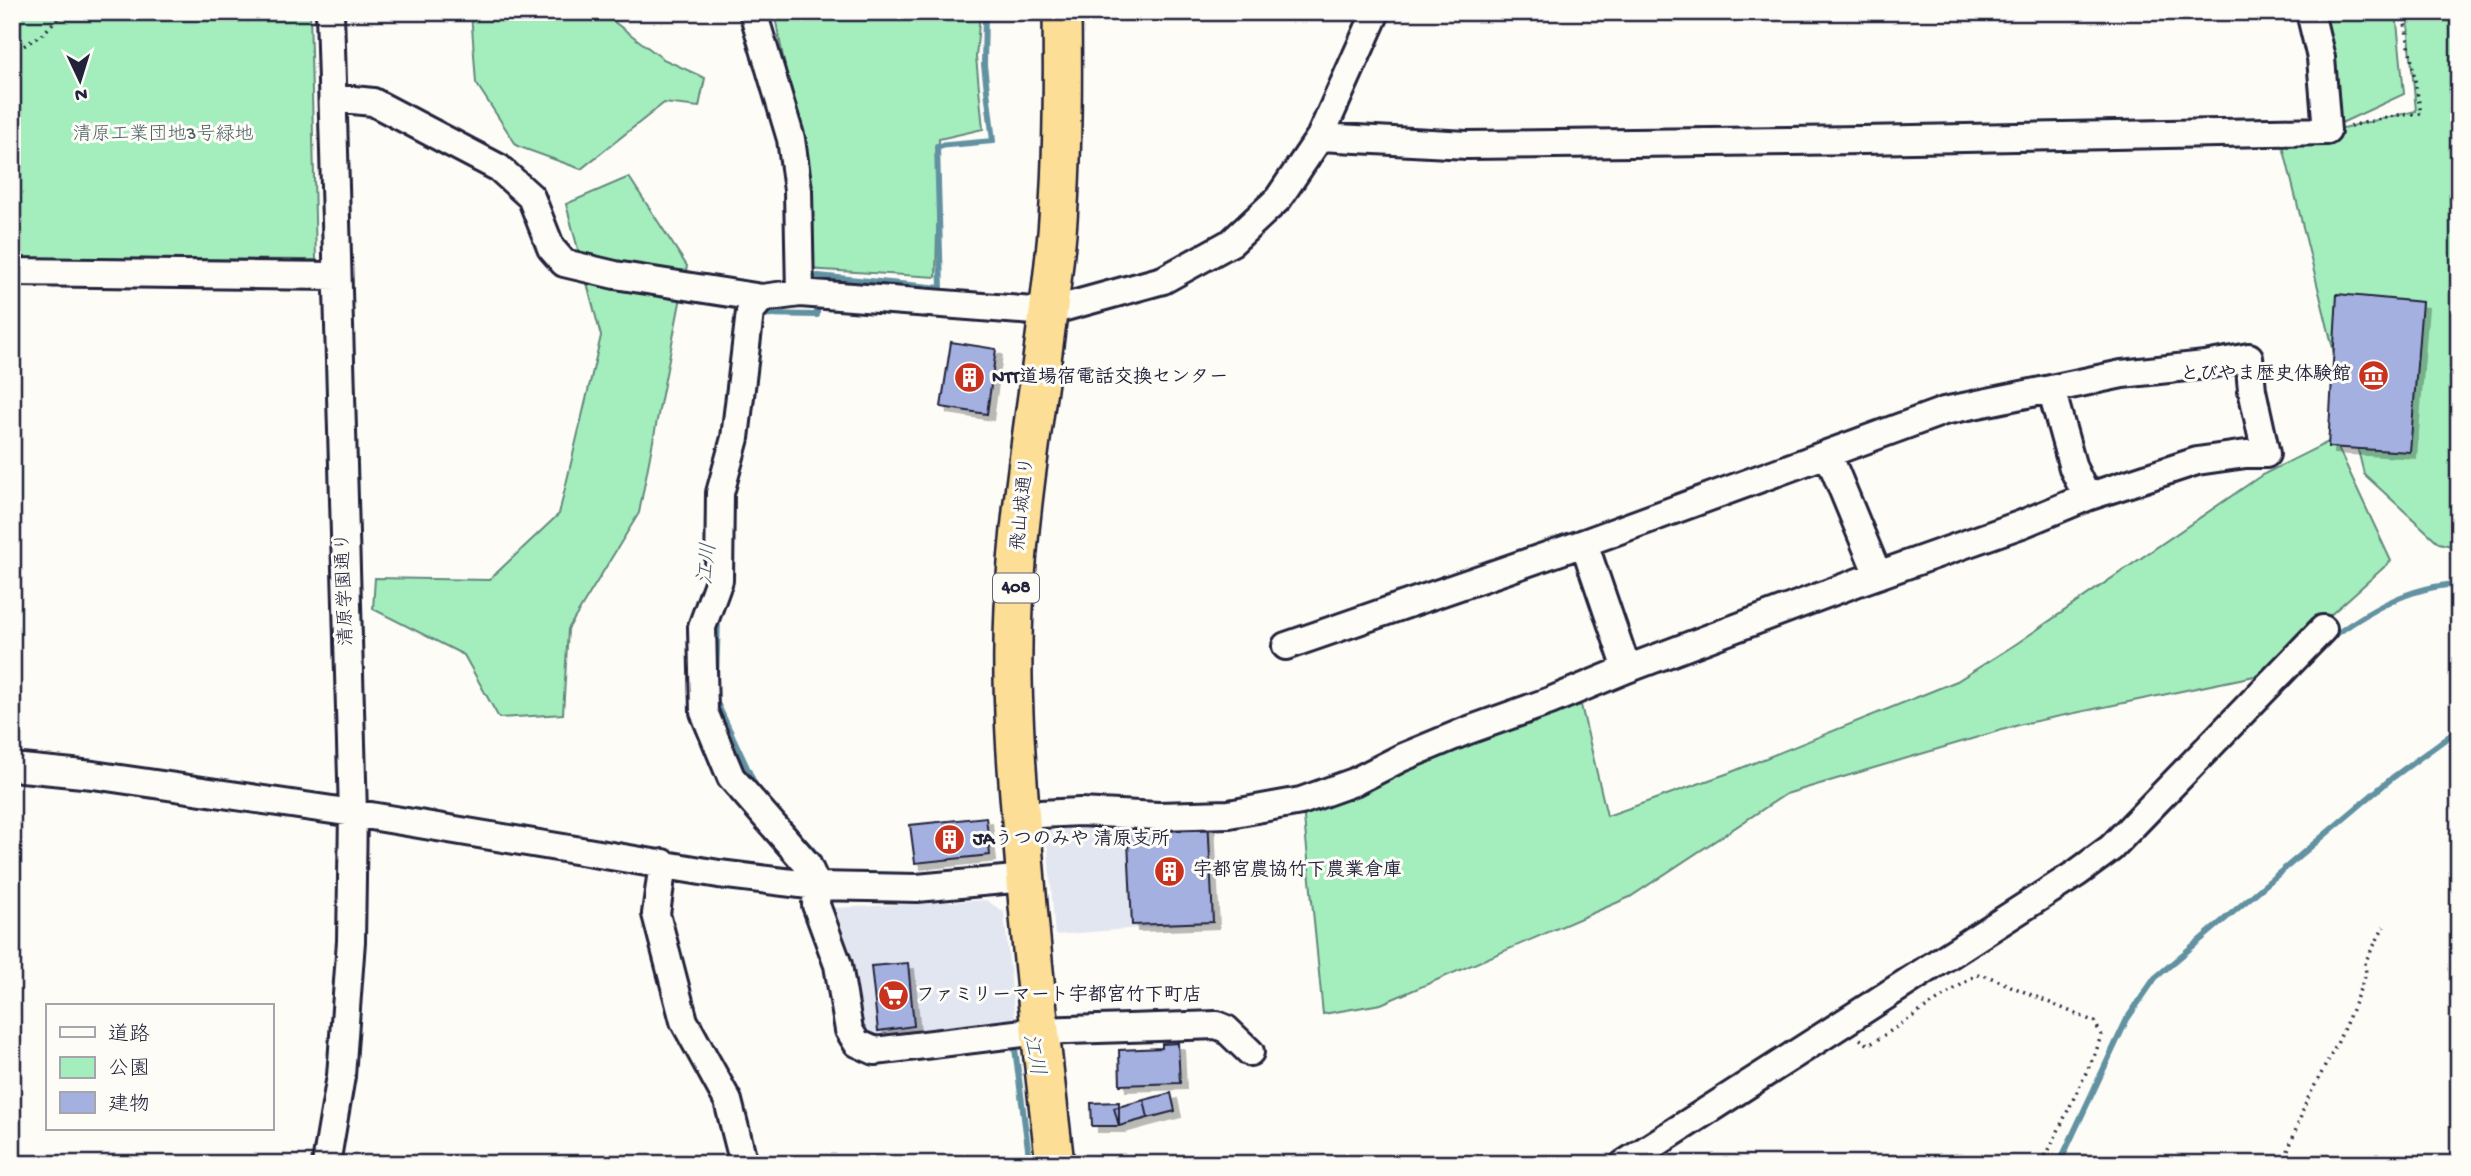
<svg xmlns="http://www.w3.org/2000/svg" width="2471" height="1176" font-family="'Gochi Hand','Klee One',sans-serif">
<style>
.built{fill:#e2e6f0}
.green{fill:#a4eebd;stroke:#63887c;stroke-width:2}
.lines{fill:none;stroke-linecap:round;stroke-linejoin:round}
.stream{stroke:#6292a2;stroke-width:6}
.building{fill:#a4b1e0;stroke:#22223b;stroke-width:2;filter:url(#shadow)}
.minor-casing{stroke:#22223b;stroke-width:32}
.highway-casing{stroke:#22223b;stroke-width:42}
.path{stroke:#22223b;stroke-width:3.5;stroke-dasharray:2 5;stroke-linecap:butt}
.minor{stroke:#fdfcf7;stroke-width:26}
.highway{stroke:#fcde96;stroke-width:37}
.labels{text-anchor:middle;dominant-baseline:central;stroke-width:6;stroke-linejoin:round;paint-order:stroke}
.shield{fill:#fdfcf7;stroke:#646373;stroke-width:2}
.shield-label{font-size:18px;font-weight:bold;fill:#22223b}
.park-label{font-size:19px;fill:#495f62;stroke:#fdfcf7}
.poi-label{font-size:19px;font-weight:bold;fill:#22223b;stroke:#fdfcf7;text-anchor:start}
.street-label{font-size:19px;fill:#22223b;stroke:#fdfcf7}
.water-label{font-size:21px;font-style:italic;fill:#425a6f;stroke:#fdfcf7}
</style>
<defs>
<filter id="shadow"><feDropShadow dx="6" dy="6" stdDeviation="0" flood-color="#0004"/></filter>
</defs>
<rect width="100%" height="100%" fill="#fdfcf7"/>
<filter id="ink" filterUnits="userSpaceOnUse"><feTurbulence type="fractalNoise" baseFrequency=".0143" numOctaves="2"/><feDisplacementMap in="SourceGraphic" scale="14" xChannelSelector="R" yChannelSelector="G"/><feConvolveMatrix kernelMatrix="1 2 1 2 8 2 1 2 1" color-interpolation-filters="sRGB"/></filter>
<g filter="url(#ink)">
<!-- built -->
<path class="built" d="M 1045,814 L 1210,815 L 1213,922 L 1055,935 Z
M 986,900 L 1004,912 L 1015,1019 L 877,1035 L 865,1028 L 853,961 L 835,908 Z"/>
<!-- green -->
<path class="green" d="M 12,12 L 310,12 L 316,260 L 12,258 Z
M 471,12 L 601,12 L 663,59 L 705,78 L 699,107 L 664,103 L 581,169 L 517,146 L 476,83 Z
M 774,12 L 980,12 L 976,57 L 983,129 L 939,139 L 936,277 L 807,269 L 800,141 Z
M 2311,12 L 2396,12 L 2404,94 L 2337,125 Z
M 2407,12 L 2459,12 L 2459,548 L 2439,543 L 2364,474 L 2282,142 L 2416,111 Z
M 629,177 L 687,266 L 639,513 L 568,629 L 563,714 L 499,718 L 464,655 L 373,609 L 375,578 L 489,580 L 559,514 L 601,336 L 566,204 Z
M 2334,439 L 2391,561 L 2264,674 L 2022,724 L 1786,794 L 1630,897 L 1381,1004 L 1323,1014 L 1301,787 L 1581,705 L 1607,816 L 1729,773 L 1957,681 L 2016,644 L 2262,475 Z"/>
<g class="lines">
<!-- stream -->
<path class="stream" d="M 817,287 L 818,276 L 941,288 L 937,146 L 993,141 L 984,65 L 985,12
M 760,318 L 761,314 L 817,315 L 817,301
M 2327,641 C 2366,612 2409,586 2459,584
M 716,678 L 718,619
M 716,696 L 716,701 L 756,787
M 789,824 L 818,856 L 820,865
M 2139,838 L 2192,783
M 1014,1041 L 1030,1164
M 2059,1164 L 2127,1019 L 2155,978 L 2392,778 L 2459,729"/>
</g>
<!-- building -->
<path class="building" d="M 2337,294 L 2422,302 L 2410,452 L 2328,447 Z
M 951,342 L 996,349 L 987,414 L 941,407 Z
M 986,817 L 990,855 L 915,863 L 910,825 Z
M 1208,817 L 1213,922 L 1132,925 L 1127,820 Z
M 908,963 L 914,1026 L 878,1031 L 871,966 Z
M 1178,1043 L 1180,1083 L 1120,1085 L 1119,1050 L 1162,1048 L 1162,1044 Z
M 1171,1093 L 1175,1111 L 1148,1118 L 1144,1100 Z
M 1144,1100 L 1148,1118 L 1119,1126 L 1114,1108 Z
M 1119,1102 L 1119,1126 L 1092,1126 L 1091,1103 Z"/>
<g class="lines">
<defs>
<path id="minor" d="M 753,12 L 791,139 L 798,190 L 800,293
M 333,98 L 373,102 L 499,168 L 531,197 L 551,248 L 564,263 L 615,275 L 762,298
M 1320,137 L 1467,145 L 1862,140 L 2327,131 L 2321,58 L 2310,12
M 12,272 L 337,276
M 1828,454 L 1878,575
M 1584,543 L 1627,669
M 1286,646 L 1584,543 L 1944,411 L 2051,389
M 12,767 L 93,775 L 353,813 L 719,874 L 817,886 L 917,888 L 1026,878
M 1020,815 L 1080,812 L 1158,816 L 1229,814 L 1301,801 L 1354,782 L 1401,758 L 1466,731 L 1550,701 L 1627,669 L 1861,581 L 2022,524 L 2087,497 L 2197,461 L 2246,454 L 2266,454 L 2252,390 L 2249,357 L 2205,365 L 2122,374 L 2051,389 L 2073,468 L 2087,497
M 663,863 L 656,914 L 684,1021 L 728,1101 L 744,1164
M 1250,1052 L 1226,1029 L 1217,1025 L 1039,1031 L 875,1051 L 857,1043 L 849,1030 L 838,965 L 816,905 L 817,886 L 807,864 L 731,777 L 704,712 L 702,627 L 719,580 L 720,493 L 735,438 L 750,312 L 762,298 L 800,293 L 1047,312 L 1163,280 L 1232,242 L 1278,199 L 1320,137 L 1376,12
M 326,1164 L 341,1076 L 351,941 L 353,813 L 330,12
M 1624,1164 L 2077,873 L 2111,848 L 2323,629"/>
<path id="highway" d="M 1055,1164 C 1043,1062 1032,960 1024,857 C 1017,774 1010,692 1014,608 C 1020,482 1046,358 1057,233 C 1063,160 1063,86 1062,12"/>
</defs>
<!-- minor casing -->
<use href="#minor" class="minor-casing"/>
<!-- highway casing -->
<use href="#highway" class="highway-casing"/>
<!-- path -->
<path class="path" d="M 12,53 L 43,34 L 63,12
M 2350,126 L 2399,115 L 2421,114 L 2403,12
M 1860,1039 L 1869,1045 L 1976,975 L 1987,976 L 2095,1022 L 2101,1035 L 2096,1052 L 2047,1154 L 2039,1164
M 2283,1164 L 2307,1100 L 2336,1046 L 2351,1012 L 2366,974 L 2365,962 L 2384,927"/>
<!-- minor -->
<use href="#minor" class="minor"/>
<!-- highway -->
<use href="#highway" class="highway"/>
</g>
</g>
<!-- icons -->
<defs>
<symbol id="museum-disc" viewBox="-11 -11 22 22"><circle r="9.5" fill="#c8321e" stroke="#fdfcf7"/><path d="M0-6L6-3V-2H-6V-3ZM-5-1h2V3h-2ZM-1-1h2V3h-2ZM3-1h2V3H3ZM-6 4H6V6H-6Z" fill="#fff"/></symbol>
<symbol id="building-disc" viewBox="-11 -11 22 22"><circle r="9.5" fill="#c8321e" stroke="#fdfcf7"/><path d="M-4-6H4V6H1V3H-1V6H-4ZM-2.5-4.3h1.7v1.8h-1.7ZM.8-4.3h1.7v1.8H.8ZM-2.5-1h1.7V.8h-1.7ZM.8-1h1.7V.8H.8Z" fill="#fff"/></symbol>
<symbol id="supermarket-disc" viewBox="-11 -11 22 22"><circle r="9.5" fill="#c8321e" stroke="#fdfcf7"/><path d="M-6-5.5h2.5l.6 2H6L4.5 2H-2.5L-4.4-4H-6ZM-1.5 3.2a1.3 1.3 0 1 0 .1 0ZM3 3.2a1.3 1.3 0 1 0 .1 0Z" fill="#fff"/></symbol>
</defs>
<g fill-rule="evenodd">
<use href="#museum-disc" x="2356" y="358" width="35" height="35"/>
<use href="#building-disc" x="952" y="360" width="35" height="35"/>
<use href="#building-disc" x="932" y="822" width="35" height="35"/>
<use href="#building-disc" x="1152" y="854" width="35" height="35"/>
<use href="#supermarket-disc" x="876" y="978" width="35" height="35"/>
</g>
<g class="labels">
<!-- shield labels -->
<rect class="shield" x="993" y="573.5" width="46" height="29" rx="5"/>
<g class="shield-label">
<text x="1016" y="588">408</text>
</g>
<!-- park labels -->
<g class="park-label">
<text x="163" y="135">清原工業団地3号緑地</text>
</g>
<!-- poi labels -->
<g class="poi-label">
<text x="2351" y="375" text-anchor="end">とびやま歴史体験館</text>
<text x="992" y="378">NTT道場宿電話交換センター</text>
<text x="973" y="840">JAうつのみや 清原支所</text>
<text x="1193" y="871">宇都宮農協竹下農業倉庫</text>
<text x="916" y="996">ファミリーマート宇都宮竹下町店</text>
</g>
<!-- street labels -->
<g class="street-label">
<text transform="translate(1024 504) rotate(-84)">飛山城通り</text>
<text transform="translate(346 589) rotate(-92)">清原学園通り</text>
</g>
<!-- water labels -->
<g class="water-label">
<text transform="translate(709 564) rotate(-84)">江川</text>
<text transform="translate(1032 1055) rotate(79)">江川</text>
</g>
</g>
<!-- margin -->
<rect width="2471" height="1176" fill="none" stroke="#fdfcf7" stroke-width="42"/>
<rect x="21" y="21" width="2429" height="1134" fill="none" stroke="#22223b" stroke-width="2.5" filter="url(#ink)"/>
<!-- legend -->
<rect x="46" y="1004" width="228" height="126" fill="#fdfcf7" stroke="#a5a5ac" stroke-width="2"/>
<rect x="60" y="1027" width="35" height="10" fill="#fdfcf7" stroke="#a5a5ac" stroke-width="2"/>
<text x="108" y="1040" font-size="21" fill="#22223b">道路</text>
<rect x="60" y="1057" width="35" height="21" fill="#a4eebd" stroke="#a5a5ac" stroke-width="2"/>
<text x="108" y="1074" font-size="21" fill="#22223b">公園</text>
<rect x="60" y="1092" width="35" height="21" fill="#a4b1e0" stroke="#a5a5ac" stroke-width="2"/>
<text x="108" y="1110" font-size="21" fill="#22223b">建物</text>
<!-- north arrow -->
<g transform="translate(80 80) rotate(176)" stroke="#fdfcf7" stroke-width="5" paint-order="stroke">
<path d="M0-5L12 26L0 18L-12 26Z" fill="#22223b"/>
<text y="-10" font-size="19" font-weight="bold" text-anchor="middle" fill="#22223b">N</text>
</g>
</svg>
